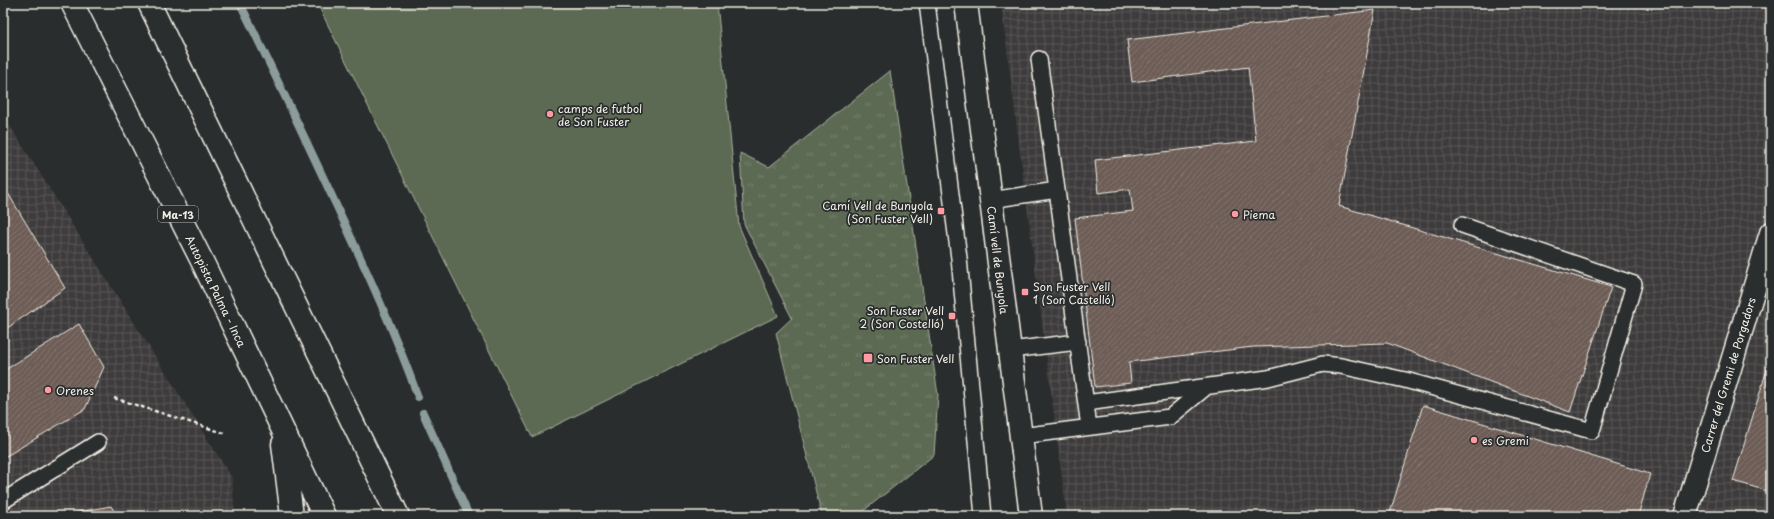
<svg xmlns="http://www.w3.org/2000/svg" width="1774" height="519" font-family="'Playpen Sans',sans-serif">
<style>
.industrial{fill:url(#industrial-grid)}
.park{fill:url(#park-tufts);stroke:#a8ae9e}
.garden{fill:#5c6b53;stroke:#a8ae9e}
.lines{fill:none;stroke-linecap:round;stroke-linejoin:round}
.stream{stroke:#8b9c9a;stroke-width:8}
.building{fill:url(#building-hatch);stroke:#f4f1e8}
.lane-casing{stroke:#f4f1e8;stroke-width:18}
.street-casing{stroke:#f4f1e8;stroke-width:25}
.secondary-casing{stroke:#f4f1e8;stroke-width:25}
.highway-casing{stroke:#f4f1e8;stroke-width:25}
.path{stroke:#f4f1e8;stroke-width:2.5;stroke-dasharray:4 3;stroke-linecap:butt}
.lane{stroke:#2a2d2e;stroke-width:15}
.street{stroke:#2a2d2e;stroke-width:22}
.secondary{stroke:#2a2d2e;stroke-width:22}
.highway{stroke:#2a2d2e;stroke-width:22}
.poi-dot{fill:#ff9aa2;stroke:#2a2d2e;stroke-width:1.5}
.labels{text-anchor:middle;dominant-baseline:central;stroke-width:3.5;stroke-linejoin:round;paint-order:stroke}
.shield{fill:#2a2d2e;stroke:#b7b6b0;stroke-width:1}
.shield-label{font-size:10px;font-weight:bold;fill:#f4f1e8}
.poi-label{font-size:11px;fill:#f4f1e8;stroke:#2a2d2e;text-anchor:start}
.street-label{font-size:11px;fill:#f4f1e8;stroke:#2a2d2e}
</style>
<defs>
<pattern id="industrial-grid" width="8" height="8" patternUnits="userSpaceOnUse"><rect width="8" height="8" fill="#3e3b3a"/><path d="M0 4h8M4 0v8" fill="none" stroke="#5a5856"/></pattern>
<pattern id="park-tufts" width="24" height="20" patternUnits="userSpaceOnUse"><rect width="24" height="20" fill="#5c6b53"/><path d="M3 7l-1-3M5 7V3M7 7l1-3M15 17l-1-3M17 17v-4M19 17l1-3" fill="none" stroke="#74816c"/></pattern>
<pattern id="building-hatch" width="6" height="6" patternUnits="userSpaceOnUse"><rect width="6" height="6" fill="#6d5d56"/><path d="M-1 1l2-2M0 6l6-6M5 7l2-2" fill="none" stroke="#82756e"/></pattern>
</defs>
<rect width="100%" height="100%" fill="#2a2d2e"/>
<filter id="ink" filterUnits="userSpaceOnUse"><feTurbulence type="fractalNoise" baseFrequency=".025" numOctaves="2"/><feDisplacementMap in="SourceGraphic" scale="8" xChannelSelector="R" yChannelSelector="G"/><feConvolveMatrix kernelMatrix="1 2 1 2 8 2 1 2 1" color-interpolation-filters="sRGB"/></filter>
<g filter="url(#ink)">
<!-- industrial -->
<path class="industrial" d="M 1001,3 L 1771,3 L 1771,516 L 1067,516 Z
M 3,115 L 232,478 L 235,516 L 3,516 Z"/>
<!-- park -->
<path class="park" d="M 890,71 L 938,395 L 934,455 L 857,516 L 822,516 L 776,333 L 792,318 L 744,224 L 740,153 L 769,167 Z"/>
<!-- garden -->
<path class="garden" d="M 317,3 L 717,3 L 739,226 L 778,316 L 532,437 Z"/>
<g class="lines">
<!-- stream -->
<path class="stream" d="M 240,3 C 271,66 301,130 331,194 C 362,261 393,327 418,397
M 423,413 L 469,516"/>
</g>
<!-- building -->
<path class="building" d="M 1375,10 L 1339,206 L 1611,287 L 1570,412 L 1387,343 L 1253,347 L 1129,362 L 1131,383 L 1095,387 L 1075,218 L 1133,211 L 1130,189 L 1098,193 L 1095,160 L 1256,141 L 1248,67 L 1132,82 L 1127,40 Z
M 3,185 L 65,288 L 3,331 Z
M 79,324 L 104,367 L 85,409 L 3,458 L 3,371 Z
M 1768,366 L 1771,367 L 1771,492 L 1733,481 Z
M 1423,405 L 1650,474 L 1638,516 L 1389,516 Z
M 111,506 L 117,516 L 72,516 L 78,512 Z"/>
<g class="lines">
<defs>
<path id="lane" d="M 927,3 L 959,258 L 983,516
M 1039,59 L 1057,190
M 990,200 L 1057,190 L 1089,427
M 1010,350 L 1078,342
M 1086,403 L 1268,378 L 1323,364 L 1341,366 L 1405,380 L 1592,431 L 1634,284 L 1462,225
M 1021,436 L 1170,417 L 1205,388
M 3,501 L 98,442"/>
<path id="street" d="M 1685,516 L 1771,233"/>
<path id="secondary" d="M 966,3 L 1031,516"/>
<path id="highway" d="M 72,3 L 203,263 L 324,516
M 149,3 L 398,516
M 283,444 L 292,516"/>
</defs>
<!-- lane casing -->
<use href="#lane" class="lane-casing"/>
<!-- street casing -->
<use href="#street" class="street-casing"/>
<!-- secondary casing -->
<use href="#secondary" class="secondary-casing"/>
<!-- highway casing -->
<use href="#highway" class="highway-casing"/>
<!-- path -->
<path class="path" d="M 114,398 L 227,434
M 477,515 L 481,516"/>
<!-- lane -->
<use href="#lane" class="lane"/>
<!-- street -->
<use href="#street" class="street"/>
<!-- secondary -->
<use href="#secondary" class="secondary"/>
<!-- highway -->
<use href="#highway" class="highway"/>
</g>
</g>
<!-- markers -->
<g class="poi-dot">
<circle cx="550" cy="114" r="4"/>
<rect x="937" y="207" width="8" height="8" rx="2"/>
<circle cx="1235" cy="214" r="4"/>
<rect x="1021" y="288" width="8" height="8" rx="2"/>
<rect x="948" y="312" width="8" height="8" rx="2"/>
<rect x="863" y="353" width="10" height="10" rx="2"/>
<circle cx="48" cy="390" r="4"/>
<circle cx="1474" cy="440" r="4"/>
</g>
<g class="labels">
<!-- shield labels -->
<rect class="shield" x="158" y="206" width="40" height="16" rx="3"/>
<g class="shield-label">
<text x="178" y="214">Ma-13</text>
</g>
<!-- poi labels -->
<g class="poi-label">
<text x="558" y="108">camps de futbol<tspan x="558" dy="13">de Son Fuster</tspan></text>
<text x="933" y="205" text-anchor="end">Camí Vell de Bunyola<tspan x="933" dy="13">(Son Fuster Vell)</tspan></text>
<text x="1243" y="214">Piema</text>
<text x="1033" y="286">Son Fuster Vell<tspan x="1033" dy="13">1 (Son Castelló)</tspan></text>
<text x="944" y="310" text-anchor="end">Son Fuster Vell<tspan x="944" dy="13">2 (Son Costelló)</tspan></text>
<text x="877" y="358">Son Fuster Vell</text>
<text x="56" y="390">Orenes</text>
<text x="1482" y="440">es Gremi</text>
</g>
<!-- street labels -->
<g class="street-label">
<text transform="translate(998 260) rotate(83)">Camí vell de Bunyola</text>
<text transform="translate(216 291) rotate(64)">Autopista Palma - Inca</text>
<text transform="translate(1728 375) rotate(-73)">Carrer del Gremi de Porgadors</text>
</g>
</g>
<!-- margin -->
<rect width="1774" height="519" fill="none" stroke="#2a2d2e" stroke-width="16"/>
<rect x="8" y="8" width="1758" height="503" fill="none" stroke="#f4f1e8" stroke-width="1.5" filter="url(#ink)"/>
</svg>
